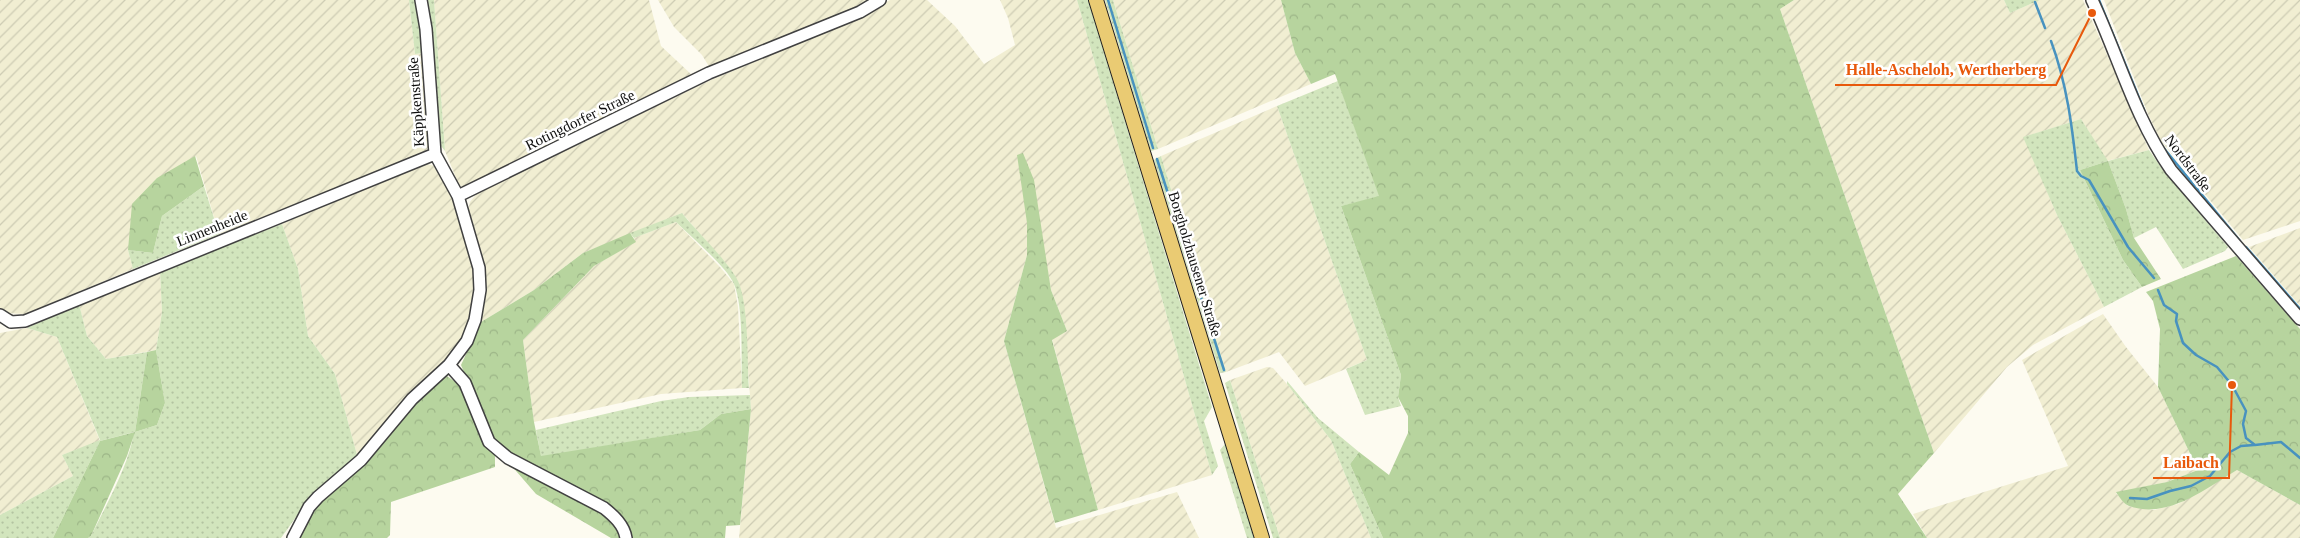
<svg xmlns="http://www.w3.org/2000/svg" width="2300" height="538" font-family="'Times New Roman',serif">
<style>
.farmland{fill:url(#farmland-furrows)}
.grass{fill:url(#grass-dots)}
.forest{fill:url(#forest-crowns)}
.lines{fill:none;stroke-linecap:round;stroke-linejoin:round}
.stream{stroke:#4892bf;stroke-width:2.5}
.minor-casing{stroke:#414141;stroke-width:14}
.major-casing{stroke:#1f1f1f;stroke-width:16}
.minor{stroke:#fff;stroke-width:11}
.major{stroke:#eacb73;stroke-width:14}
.labels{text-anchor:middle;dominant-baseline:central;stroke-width:5;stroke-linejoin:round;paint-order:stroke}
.street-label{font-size:15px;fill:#0e0e0e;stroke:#fff}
.leader{fill:none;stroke:#e8590c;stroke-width:2}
.callout-dot{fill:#e8590c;stroke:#fff;stroke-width:2}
.callout-label{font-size:16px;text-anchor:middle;font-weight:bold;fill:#e8590c;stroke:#fff;stroke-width:5;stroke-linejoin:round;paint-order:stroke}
</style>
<defs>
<pattern id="farmland-furrows" width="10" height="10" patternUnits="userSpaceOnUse" patternTransform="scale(1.25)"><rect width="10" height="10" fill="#f1eed2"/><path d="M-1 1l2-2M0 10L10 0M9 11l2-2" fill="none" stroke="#cdcbb3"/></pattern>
<pattern id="grass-dots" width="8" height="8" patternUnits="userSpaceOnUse" patternTransform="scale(1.25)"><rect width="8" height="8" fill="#d2e5bd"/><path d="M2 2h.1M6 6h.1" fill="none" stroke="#b3c3a1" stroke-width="1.8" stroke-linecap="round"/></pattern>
<pattern id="forest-crowns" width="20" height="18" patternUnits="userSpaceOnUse" patternTransform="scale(1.25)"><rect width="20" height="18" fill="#b7d49e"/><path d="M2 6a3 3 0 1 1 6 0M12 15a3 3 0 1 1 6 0" fill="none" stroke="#9cb587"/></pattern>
</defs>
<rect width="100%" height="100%" fill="#fdfbf0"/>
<!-- farmland -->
<path class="farmland" d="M 0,0 L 409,0 L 415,54 L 424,53 L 430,141 L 426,153 L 219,234 L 196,156 L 128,250 L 133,269 L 25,314 L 4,313 L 0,308 Z
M 434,0 L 649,0 L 661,46 L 692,75 L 467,188 L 459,185 L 445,151 Z
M 658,0 L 869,0 L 857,8 L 710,68 L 702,55 L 674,27 Z
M 890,0 L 927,0 L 955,26 L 984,64 L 1015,45 L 1008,18 L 1000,0 L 1077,0 L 1212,475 L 1098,510 L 1052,339 L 1067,331 L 1051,290 L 1044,250 L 1027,223 L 1027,255 L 1004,341 L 1056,528 L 1177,492 L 1199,538 L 739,538 L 751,409 L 743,305 L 727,265 L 682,213 L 583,253 L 534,290 L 481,322 L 486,289 L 484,266 L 468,210 L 470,202 L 478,192 L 711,80 L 862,17 Z
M 1113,0 L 1281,0 L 1295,53 L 1311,84 L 1158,149 Z
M 1794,0 L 2004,0 L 2010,13 L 2040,0 L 2083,0 L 2149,150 L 2107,161 L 2081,119 L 2024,137 L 2057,215 L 2104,307 L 2033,345 L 2007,367 L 1934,453 L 1780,9 Z
M 2104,0 L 2300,0 L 2300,221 L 2243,240 L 2161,141 L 2148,114 Z
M 1277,106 L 1367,360 L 1305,386 L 1279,352 L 1226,372 L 1161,156 Z
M 423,163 L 435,166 L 449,190 L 468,236 L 477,289 L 472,319 L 462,337 L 445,361 L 409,396 L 357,455 L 335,374 L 308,336 L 298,269 L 282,224 Z
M 676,222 L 720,267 L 734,284 L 738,307 L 742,388 L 661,394 L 534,422 L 523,340 L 594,266 L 635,242 L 634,238 Z
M 2300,228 L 2300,306 L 2249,247 Z
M 160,271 L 162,312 L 156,350 L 106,359 L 87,336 L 79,304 Z
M 2103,314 L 2126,347 L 2158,387 L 2198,470 L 2167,482 L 2116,493 L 2128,506 L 2154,510 L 2178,504 L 2237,470 L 2300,505 L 2300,538 L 1927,538 L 1913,514 L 2068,466 L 2022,360 Z
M 27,328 L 57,337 L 100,441 L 62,455 L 73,476 L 0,515 L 0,333 Z
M 1267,367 L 1273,368 L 1287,384 L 1331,440 L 1371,538 L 1280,538 L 1230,380 Z"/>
<!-- grass -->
<path class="grass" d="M 409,0 L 417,0 L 424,53 L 415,54 Z
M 425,0 L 434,0 L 445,151 L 441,146 Z
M 1077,0 L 1088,0 L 1212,407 L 1204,421 L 1218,466 L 1212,475 Z
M 1105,0 L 1113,0 L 1158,149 L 1151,151 Z
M 2004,0 L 2040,0 L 2010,13 Z
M 1338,81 L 1380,197 L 1341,206 L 1401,375 L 1398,397 L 1401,406 L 1365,415 L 1346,369 L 1367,360 L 1277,106 Z
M 2081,119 L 2108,161 L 2149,150 L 2165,173 L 2228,247 L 2225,251 L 2183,269 L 2156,227 L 2134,238 L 2126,209 L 2108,161 L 2080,170 L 2123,260 L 2142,287 L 2104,307 L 2057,215 L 2023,137 Z
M 1161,156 L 1226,372 L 1220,373 L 1154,160 Z
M 204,186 L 219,234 L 133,269 L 128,250 L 153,253 L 162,216 Z
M 682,213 C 697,232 728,261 738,281 C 749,305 747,361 749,388 L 742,388 C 741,361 744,308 734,284 C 726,266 691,237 676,222 L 634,238 L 630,233 Z
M 282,224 L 298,269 L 308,336 L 335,374 L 357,455 L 314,492 L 281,538 L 88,538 L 91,536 C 106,505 129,465 134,432 L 100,441 L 53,538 L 0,538 L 0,515 L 73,476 L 62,455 L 100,440 L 57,337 L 27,328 L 79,304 L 87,336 L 106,359 L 147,352 L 135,432 L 157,425 L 165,403 L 156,350 L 162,312 L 160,271 Z
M 1230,380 L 1280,538 L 1273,538 L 1225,383 Z
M 1287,381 L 1318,418 L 1359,452 L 1350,464 L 1383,538 L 1371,538 L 1331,440 L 1287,384 Z
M 750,395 L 751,409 L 721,414 L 700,430 L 541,457 L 536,430 L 661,401 L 689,397 Z
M 1225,444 L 1254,538 L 1247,538 L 1220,450 Z"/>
<!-- forest -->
<path class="forest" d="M 1281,0 L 1794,0 L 1780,9 L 1934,453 L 1898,494 L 1927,538 L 1383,538 L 1350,464 L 1359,452 L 1389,475 L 1408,433 L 1408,416 L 1398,397 L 1401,375 L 1341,206 L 1379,196 L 1335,74 L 1311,84 L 1295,53 Z
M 1023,153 L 1034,180 L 1051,290 L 1067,331 L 1052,340 L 1098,510 L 1055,523 L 1004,341 L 1027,255 L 1027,223 L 1017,155 Z
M 195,156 L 204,186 L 162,216 L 153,253 L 128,250 L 132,204 L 157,178 Z
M 2108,161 L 2126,209 L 2134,238 L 2161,279 L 2142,287 L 2123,260 L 2080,170 Z
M 630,233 L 636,242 L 594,266 L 523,340 L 534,422 L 541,456 L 700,430 L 721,414 L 751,409 L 740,525 L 726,526 L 725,538 L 631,538 C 629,522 620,513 608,504 L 512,458 L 491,437 L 461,365 L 481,322 L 534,290 L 583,253 Z
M 2236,256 L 2300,329 L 2300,505 L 2237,470 C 2206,488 2168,520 2129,506 C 2124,504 2119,497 2116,492 L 2167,482 L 2198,470 L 2158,387 L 2160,329 L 2153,301 L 2146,292 Z
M 156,350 L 165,403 L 157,425 L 135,432 L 127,456 L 91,536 L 88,538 L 53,538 L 100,441 L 135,432 L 147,352 Z
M 447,376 L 461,386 L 495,453 L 495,467 L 391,502 L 390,535 L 387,538 L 298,538 L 321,500 L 364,463 L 416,402 Z
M 510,464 L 612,519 L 622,538 L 611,538 L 536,494 Z"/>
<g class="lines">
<!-- stream -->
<path class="stream" d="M 1108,0 L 1153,148
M 2099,0 L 2144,110
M 2035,2 L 2045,28
M 2051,41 C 2067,84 2072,126 2077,171 L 2081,176 L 2089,180 L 2128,247 L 2154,278
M 2162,146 L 2240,241
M 1157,159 L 1224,370
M 2246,247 L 2300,309
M 2158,290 L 2164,305 L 2177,314 L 2176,321 L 2183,343 L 2196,355 L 2217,367 L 2232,385 L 2246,411 L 2243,424 L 2246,438 L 2255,445 L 2281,442 L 2300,458
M 2130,498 L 2147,499 L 2170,491 L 2191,486 L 2210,476 L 2230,452 L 2241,446 L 2254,445"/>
<defs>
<path id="minor" d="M 2092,0 C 2119,58 2134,116 2171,170 L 2300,319
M 458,196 L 709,73 L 860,12 L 880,0
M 0,315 L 11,322 L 25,321 L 435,154
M 449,365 L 465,383 L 489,442 L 508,458 L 604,508 C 614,516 624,525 626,538
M 293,538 L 309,507 L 318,497 L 361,460 L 412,399 L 449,365 L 467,341 L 475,320 L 480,290 L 479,268 L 458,196 L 435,154 L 426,29 L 421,0"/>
<path id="major" d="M 1096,0 L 1262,538"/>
</defs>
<!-- minor casing -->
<use href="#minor" class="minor-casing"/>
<!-- major casing -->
<use href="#major" class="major-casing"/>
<!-- minor -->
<use href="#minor" class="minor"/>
<!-- major -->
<use href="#major" class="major"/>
</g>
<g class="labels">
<!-- street labels -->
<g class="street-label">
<text transform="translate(416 102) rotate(-94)">Käppkenstraße</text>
<text transform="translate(580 120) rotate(-26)">Rotingdorfer Straße</text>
<text transform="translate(2188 163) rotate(53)">Nordstraße</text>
<text transform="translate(212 228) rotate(-22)">Linnenheide</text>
<text transform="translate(1195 264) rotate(73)">Borgholzhausener Straße</text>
</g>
</g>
<!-- callouts -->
<path class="leader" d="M2092 13L2056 85H1835M2232 385L2229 478H2153"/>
<g class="callout-dot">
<circle cx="2092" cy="13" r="5"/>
<circle cx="2232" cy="385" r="5"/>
</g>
<g class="callout-label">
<text x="1946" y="75">Halle-Ascheloh, Wertherberg</text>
<text x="2191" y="468">Laibach</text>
</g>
</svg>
